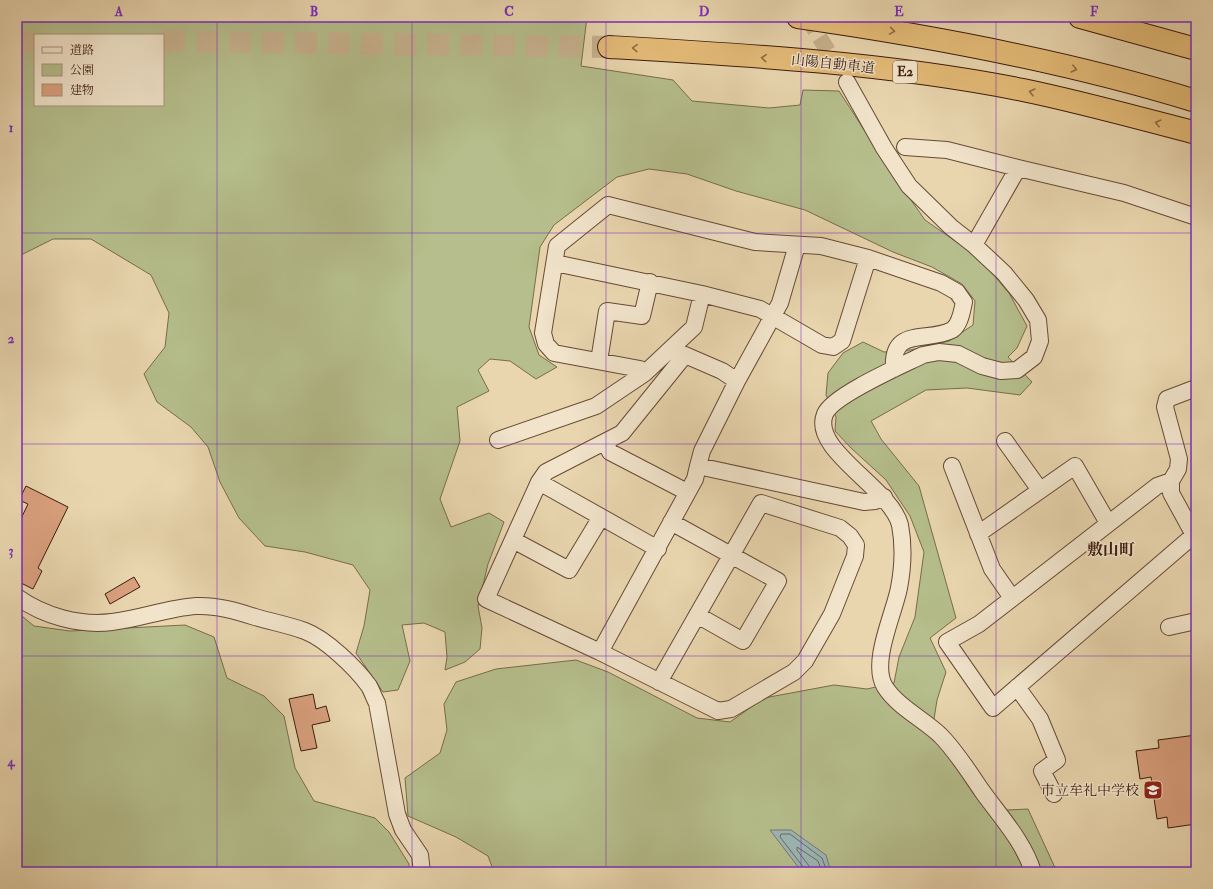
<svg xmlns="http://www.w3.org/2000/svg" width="1213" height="889" font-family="'IM FELL Double Pica','Noto Serif JP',serif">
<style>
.green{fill:#b5be8c;stroke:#786c4c;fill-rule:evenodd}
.water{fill:#9cb7b6;stroke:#767972}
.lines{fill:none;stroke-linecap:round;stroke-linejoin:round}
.shore{stroke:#6c6961;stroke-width:1}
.building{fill:#d9a07e;stroke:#3c1b0c}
.minor-tunnel{stroke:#c6b18e;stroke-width:16;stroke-dasharray:16 8;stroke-linecap:butt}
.highway-tunnel{stroke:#c6b18e;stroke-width:22;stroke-dasharray:22 11;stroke-linecap:butt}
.minor-casing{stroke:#674a35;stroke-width:18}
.highway-casing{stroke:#3c1b0c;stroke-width:24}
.minor{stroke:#f1e4cb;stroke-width:16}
.highway{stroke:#e4bb78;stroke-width:22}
.oneway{stroke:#906b42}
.grid{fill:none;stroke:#7b2cbf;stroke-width:1;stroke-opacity:0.55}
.labels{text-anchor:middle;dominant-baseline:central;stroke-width:3;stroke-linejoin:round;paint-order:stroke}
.shield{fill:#f1e4cb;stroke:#725745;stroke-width:1}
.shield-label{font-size:13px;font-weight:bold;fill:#3c1b0c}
.street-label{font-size:14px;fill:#3c1b0c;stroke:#f1e4cb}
.poi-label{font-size:14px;fill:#3c1b0c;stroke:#f1e4cb;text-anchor:end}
.quarter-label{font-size:16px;font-weight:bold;fill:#3c1b0c;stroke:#f1e4cb}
.neatline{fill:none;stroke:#7b2cbf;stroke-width:1.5}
.grid-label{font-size:13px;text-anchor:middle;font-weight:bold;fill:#7b2cbf}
</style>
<rect width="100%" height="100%" fill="#e9d6af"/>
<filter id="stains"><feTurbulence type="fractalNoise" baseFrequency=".005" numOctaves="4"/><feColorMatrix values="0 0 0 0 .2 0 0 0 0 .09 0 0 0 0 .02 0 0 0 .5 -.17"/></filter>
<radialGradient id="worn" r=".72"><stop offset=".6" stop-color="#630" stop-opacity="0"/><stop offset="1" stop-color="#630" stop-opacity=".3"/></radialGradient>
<!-- green -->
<path class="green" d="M 17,17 L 587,17 L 581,66 L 673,80 L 692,101 L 769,108 L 800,105 L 803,90 L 839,91 L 892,173 L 925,220 L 978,257 L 1009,293 L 1027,326 L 1017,348 L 1008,357 L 1032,382 L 1020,395 L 967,388 L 926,390 L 871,421 L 881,439 L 919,486 L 956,618 L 930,638 L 946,672 L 937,700 L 932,732 L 978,799 L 1007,810 L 1028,809 L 1057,872 L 494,872 L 488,856 L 456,837 L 408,816 L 405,778 L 440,753 L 447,730 L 444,704 L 456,682 L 496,669 L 576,660 L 608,672 L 697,718 L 730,722 L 764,698 L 834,685 L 867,689 L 894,683 L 899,657 L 915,617 L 924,552 L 910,516 L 886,480 L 851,448 L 835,431 L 836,417 L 826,395 L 828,373 L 843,353 L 863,342 L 884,352 L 910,350 L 949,341 L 973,325 L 975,301 L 962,284 L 932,267 L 893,252 L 805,210 L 736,191 L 687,174 L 649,169 L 617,177 L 554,225 L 540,247 L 529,327 L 539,355 L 557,367 L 536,379 L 510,361 L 490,359 L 478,370 L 489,391 L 457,407 L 460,441 L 440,499 L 451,527 L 489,513 L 504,522 L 488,564 L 478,606 L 482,628 L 480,649 L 465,662 L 445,670 L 447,657 L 445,632 L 424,623 L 402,625 L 410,661 L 398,690 L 383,692 L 356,653 L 364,626 L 370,590 L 353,565 L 305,552 L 265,546 L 239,518 L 220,482 L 208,447 L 191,427 L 157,402 L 144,374 L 165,347 L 169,313 L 151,275 L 91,239 L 53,239 L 17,257 ZM 35,35 L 163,35 L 163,105 L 35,105 Z
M 17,612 L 34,626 L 70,631 L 185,625 L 214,637 L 227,678 L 264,696 L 284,716 L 295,768 L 314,801 L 375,818 L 389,832 L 409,864 L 409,872 L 17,872 Z"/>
<!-- water -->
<path class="water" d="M 770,830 L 791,830 L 826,855 L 831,872 L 802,872 Z"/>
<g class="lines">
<!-- shore -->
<path class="shore" d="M 805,872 L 804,868 L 780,837 L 781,834 L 790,834 L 822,858 L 827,872
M 810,872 L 809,866 L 797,850 L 797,847 L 818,861 L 822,872"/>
</g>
<!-- building -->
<path class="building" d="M 26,486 L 68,507 L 38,568 L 42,571 L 33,589 L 17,581 L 17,527 L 28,504 L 19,500 Z
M 134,577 L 140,587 L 110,604 L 105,594 Z
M 313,694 L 316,709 L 326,706 L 330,721 L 312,725 L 317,748 L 301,751 L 289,699 Z
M 1196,735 L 1196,824 L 1168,828 L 1167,817 L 1157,819 L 1151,777 L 1140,779 L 1136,751 L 1159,748 L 1158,740 Z"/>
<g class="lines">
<!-- minor-tunnel -->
<path class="minor-tunnel" d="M 807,17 L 839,69"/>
<!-- highway-tunnel -->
<path class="highway-tunnel" d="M 163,41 L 609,47
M 17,42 L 35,42"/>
<defs>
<path id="minor" d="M 847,82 L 884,148 L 909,186 L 951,227 L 974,245 L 1004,273 L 1026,300 L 1038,320 L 1040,341 L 1034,357 L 1017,370 L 1001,371 L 982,366 L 958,354 L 939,352 L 923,355 C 903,365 833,395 825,414 C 810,450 891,488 900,525 C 904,546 903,567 899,588 C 894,614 870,663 885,687 C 898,707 923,719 940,735 C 956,751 969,772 982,791 C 1000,816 1024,842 1033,872
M 905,147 L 947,150 L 1018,168
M 974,245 L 1018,168 L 1124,193 L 1196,217
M 555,263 L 702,294 L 760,309 L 822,345 L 833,347 L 842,341 L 868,258
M 599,361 L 607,311 L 642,316 L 650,282
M 645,373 L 640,369 L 554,353 L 546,344 L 543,333 L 557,246 L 608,205 L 755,242 L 821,246 L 868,258 L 941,283 L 957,292 L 964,302 C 962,311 960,325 952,330 C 927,343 891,326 894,369
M 498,440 L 596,406 L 645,373 L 694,327 L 702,294
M 1005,441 L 1040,490
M 605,442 L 610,452 L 687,492
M 698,466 L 702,451 L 737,381 L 780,303 L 797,245
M 952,466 L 992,569 L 1012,598
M 1171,481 L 1157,486 L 979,624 L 947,642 L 993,708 L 1194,535 L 1171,493 L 1171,481 L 1178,469 L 1179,459 L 1165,407 L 1167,399 L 1196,388
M 539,482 L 658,549
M 671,522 L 778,581 L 743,641 L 697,615
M 978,534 L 1075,466 L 1108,523
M 513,540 L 569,570 L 601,517
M 17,597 C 44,616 79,626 112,622 C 140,619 167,608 196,606 C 216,605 236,611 255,617 C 272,622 289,625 305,631 C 326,639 356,668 369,686 C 372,691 374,698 377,703 L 397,814 L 403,830 L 420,855 L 422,872
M 1169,627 L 1196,621
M 600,652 L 695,479 L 698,466 L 864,502 L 875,501 L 884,497
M 659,682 L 761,503 L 840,528 L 850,536 L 856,545 L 855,556 L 832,614 L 805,661 L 794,672 L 731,709 L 718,711 L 600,652 L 486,599 L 539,482 L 546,472 L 622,433 L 685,355 L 722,371 L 737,381
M 1017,687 L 1040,719 L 1057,760 L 1042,771 L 1054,794"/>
<path id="highway" d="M 798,17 C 932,36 1066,61 1196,101
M 1080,17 L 1196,49
M 609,47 C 746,55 888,63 1023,90 C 1081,102 1139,118 1196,133"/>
</defs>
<!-- minor casing -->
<use href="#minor" class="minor-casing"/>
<!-- highway casing -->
<use href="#highway" class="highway-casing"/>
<!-- minor -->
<use href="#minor" class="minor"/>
<!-- highway -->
<use href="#highway" class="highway"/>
</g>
<!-- one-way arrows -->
<defs><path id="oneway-chevron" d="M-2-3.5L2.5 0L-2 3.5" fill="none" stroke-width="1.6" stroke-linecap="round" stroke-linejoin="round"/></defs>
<g class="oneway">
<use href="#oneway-chevron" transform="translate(892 31) rotate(9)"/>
<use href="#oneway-chevron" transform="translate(635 48) rotate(-177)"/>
<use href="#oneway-chevron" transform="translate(764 58) rotate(-175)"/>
<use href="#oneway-chevron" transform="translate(1074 69) rotate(14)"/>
<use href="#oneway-chevron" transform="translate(1032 92) rotate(-166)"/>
<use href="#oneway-chevron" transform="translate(1158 123) rotate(-166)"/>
</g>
<!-- grid -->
<path class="grid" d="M 217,17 L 217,872M 412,17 L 412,872M 606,17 L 606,872M 801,17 L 801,872M 996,17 L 996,872M 17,233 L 1196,233M 17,444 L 1196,444M 17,656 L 1196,656"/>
<!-- icons -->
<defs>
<symbol id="school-square" viewBox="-11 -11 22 22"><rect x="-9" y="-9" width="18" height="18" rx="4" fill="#8f2418" stroke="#f1e4cb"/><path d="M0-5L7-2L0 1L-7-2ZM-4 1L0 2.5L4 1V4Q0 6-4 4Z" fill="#fff"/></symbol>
</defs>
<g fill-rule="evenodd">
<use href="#school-square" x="1142" y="779" width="22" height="22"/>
</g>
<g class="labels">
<!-- shield labels -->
<rect class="shield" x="893" y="61" width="24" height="22" rx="3"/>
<g class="shield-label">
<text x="905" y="72">E2</text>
</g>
<!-- street labels -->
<g class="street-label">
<text transform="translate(833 64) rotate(6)">山陽自動車道</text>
</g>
<!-- poi labels -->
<g class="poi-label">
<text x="1139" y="790">市立牟礼中学校</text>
</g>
<!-- quarter labels -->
<g class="quarter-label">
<text x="1111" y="550">敷山町</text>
</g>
</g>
<!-- margin -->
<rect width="1213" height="889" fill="none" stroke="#e9d6af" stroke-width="44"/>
<!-- legend -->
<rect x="34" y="34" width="130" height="72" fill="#f1e4cb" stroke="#a9947f"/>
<rect x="42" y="47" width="20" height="6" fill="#f1e4cb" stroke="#a9947f"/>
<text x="70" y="54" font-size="12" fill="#3c1b0c">道路</text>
<rect x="42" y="64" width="20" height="12" fill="#b5be8c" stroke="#a9947f"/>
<text x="70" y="74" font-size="12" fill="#3c1b0c">公園</text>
<rect x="42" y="84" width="20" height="12" fill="#d9a07e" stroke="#a9947f"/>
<text x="70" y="94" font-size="12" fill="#3c1b0c">建物</text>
<rect x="22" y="22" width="1169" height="845" class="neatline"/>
<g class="grid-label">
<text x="119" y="16">A</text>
<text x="314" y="16">B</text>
<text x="509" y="16">C</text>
<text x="704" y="16">D</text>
<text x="899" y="16">E</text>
<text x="1094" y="16">F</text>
<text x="11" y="132">1</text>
<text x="11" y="343">2</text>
<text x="11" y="555">3</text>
<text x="11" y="766">4</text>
</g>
<rect width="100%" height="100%" filter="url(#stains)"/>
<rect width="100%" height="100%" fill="url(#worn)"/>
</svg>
